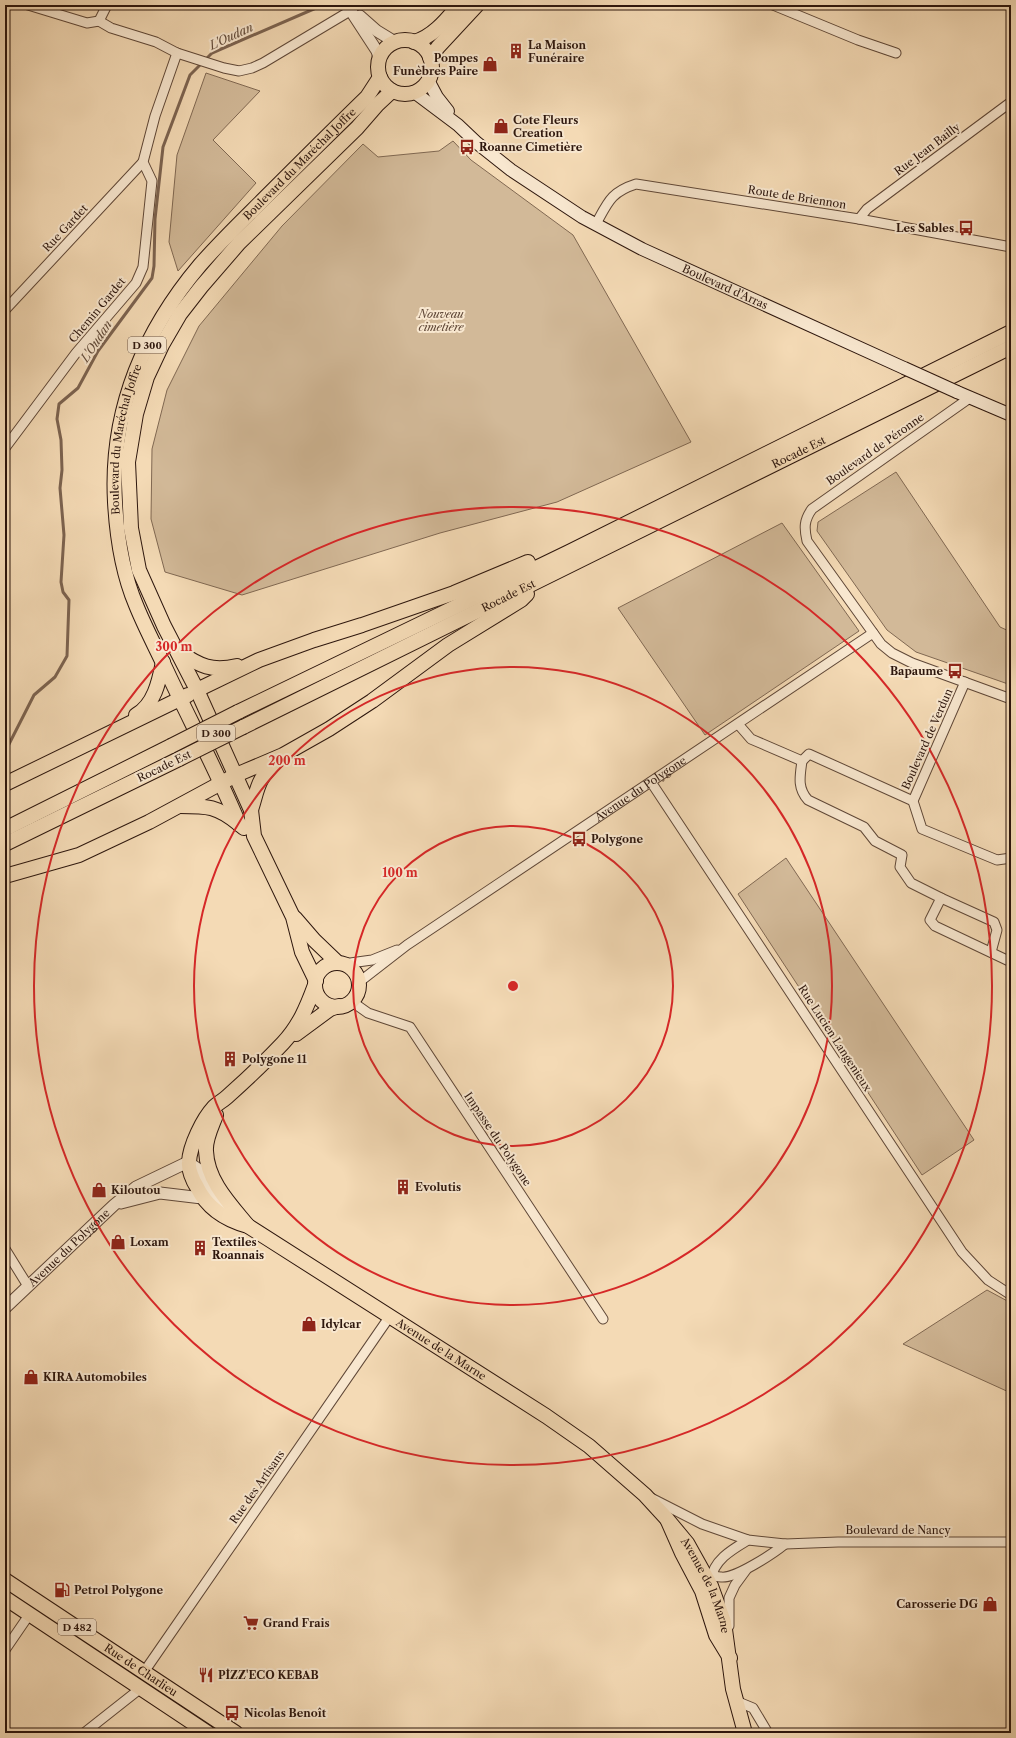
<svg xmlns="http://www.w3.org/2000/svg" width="1016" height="1738" font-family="'Libre Caslon Text',serif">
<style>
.green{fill:#d2b998;stroke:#806852}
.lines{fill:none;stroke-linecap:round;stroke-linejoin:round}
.stream{stroke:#7c6350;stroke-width:3}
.minor-casing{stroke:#5f4737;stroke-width:11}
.tertiary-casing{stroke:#5f4737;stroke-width:13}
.secondary-casing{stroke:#2d160d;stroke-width:14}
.primary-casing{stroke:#2d160d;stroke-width:16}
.trunk-casing{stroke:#2d160d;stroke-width:16}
.minor{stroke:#f8e7cf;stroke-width:9}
.tertiary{stroke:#f8e7cf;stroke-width:11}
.secondary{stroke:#f8e7cf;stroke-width:12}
.primary{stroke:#f4dab5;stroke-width:14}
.trunk{stroke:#f4dab5;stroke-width:14}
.secondary-bridge-casing{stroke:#2d160d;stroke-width:14;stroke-linecap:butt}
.trunk-bridge-casing{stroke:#2d160d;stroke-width:16;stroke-linecap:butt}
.secondary-bridge{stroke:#f8e7cf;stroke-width:12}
.trunk-bridge{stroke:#f4dab5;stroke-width:14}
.ring{fill:none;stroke:#d62828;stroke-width:2}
.labels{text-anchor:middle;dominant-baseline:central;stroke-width:4;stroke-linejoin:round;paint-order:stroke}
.shield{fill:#f8e7cf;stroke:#6a5547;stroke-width:1}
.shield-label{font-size:10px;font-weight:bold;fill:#2d160d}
.poi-label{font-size:11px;font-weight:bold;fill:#2d160d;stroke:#f8e7cf;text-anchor:start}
.street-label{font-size:11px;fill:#2d160d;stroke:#f8e7cf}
.park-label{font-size:11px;font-style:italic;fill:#5f4737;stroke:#f8e7cf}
.water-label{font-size:12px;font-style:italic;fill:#614a39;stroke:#f8e7cf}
.centre{fill:#d62828;stroke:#f8e7cf;stroke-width:2}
.ring-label{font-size:12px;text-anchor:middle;font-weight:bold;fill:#d62828;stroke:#f8e7cf;stroke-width:4;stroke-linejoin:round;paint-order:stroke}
</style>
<rect width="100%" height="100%" fill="#f4dab5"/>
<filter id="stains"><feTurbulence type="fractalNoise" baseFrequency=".005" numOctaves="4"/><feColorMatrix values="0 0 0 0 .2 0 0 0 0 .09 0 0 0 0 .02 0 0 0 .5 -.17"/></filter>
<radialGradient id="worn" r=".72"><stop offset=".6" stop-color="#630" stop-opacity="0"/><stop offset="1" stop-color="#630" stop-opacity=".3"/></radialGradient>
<!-- green -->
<path class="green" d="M 206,73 L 260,91 L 213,140 L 256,183 L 178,271 L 169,242 L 177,155 Z
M 453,141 L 471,160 L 573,235 L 691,442 L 557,502 L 440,533 L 242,595 L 165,572 L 151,519 L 152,449 L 167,390 L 199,326 L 282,226 L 363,144 L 378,157 L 439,151 Z
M 896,472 L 1000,627 L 1011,632 L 1011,685 L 916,652 L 887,630 L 817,531 L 818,522 Z
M 782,523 L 859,631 L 705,735 L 618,608 Z
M 786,858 L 974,1140 L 922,1175 L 738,894 Z
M 987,1290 L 1011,1303 L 1011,1393 L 903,1344 Z"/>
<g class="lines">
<!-- stream -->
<path class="stream" d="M 5,752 L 34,695 L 55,677 L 67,656 L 69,600 L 63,592 L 61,582 L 64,535 L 60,488 L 62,470 L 61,440 L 57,419 L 59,404 L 78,388 L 98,351 L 152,278 L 154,266 L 155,219 L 163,147 L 190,75 L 212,53 L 323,5"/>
<defs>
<g id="minor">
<path d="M 28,5 L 87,23 L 99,21"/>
<path d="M 773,5 L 858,40 L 896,53"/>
<path d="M 99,21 L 111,28 L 156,42 L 177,53 L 224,68 L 239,71 L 252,68 L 263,63 L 350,11"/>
<path d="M 99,21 L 107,5"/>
<path d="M 859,219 L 867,209 L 1011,102"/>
<path d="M 596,224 C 608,202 611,192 636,184 L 859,219 L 1011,247"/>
<path d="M 5,310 L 143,162"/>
<path d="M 971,397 L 812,509 C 804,520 804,528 807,541 L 881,644 L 892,653 L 912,663 L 1011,699"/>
<path d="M 5,448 L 76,353 L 136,283 L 143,267 L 152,181 L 143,162 L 155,116 L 177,53"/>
<path d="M 965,682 L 913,801 L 922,829 L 997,860 L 1011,858"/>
<path d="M 738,724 L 751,739 L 802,761 C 800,776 797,788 808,800 L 864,827 L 875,841 L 902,855 L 900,867 L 911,883 L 941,898 L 930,920 L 935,926 L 1011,962"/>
<path d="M 802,761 L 809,754 L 913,801"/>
<path d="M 651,782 L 962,1252 L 988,1280 L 1011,1295"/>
<path d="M 941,898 L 994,922 L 997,930 L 991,952"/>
<path d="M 343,964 L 372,960 L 397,950"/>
<path id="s1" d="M 358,983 L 407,945 L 873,633"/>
<path d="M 351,1001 L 368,1013 L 410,1027 L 603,1319"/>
<path d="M 5,1249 L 28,1286"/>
<path d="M 651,1498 L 702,1524 L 748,1540 L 785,1544 L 838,1542 L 1011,1542"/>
<path d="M 702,1572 C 708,1574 715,1577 721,1577 C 735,1579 774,1553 785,1544"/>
<path d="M 711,1580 C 713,1560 733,1549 748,1540"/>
<path d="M 729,1626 L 729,1598 L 735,1585 L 746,1570"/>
<path d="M 5,1650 L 29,1615"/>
<path d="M 144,1672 L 390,1316"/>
<path d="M 736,1701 L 753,1708 L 768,1733"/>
<path d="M 84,1733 L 141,1688"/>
</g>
<g id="tertiary">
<path d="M 347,5 L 377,51 L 379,58"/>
<path d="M 360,16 L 377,31 L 395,42"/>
<path d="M 121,1203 L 160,1193 L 202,1198"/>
<path id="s2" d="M 5,1308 L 114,1205 L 136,1187 L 188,1162 L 201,1171 L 217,1201 L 232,1213"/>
</g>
<g id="secondary">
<path d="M 428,80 L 437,97 L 448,111"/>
<path id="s3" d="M 414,92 L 458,125 L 477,143 L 511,170 L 582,217 L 642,249 L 904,368"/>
<path d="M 957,392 L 1011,415"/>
</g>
<g id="primary">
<circle cx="405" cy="67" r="27"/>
<path d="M 414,42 C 433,37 447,19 459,5"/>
<path d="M 430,58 L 438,47 L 477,5"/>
<path d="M 136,715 C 154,705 159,682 163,662"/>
<path d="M 5,784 L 188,695"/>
<path id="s4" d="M 244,828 L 239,824 C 216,769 188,717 163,663 C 154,644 144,625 136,605 C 122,572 117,538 115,502 C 110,411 142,334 200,265 C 220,242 243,220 265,198 C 299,164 333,130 367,97 L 380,77"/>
<path d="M 295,918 L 314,940 L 338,963"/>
<circle cx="337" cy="985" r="22"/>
<path d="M 316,981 L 302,952 L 293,917 L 254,836 L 251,810 L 197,690 L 164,626 L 139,570 L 131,528 L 128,462 L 136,414 L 147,377 L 162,345 L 180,314 L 201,287 L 239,243 L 357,128 L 377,105 L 392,91"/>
<path id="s5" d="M 315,985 C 307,1007 299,1026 283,1043 C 266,1061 247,1079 228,1096 C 224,1100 218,1103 214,1107 C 203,1119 190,1145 189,1162 C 188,1169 193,1181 197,1187 C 207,1208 226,1220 248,1226 L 546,1416 L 589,1446 L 645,1495 L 667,1519"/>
<path d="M 296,1034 L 330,1009 L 339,1006"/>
<path d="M 216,1115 C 212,1126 205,1139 206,1151 C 207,1181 230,1204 248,1226"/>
<path id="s6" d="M 5,1580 L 236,1733"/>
<path d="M 5,1598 L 208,1733"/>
<path id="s7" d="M 730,1658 L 716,1635 L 702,1591 L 682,1553 L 667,1519 L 687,1543 L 711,1586 L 724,1622 L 733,1689 L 745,1733"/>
</g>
<g id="trunk">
<path d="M 179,652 C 200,666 212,672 237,666"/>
<path d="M 197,690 L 259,660 L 314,640 L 362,625 L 454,593 L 528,562"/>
<path d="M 238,712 L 569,552 L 1011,332"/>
<path id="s8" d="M 243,727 L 1011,347"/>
<path d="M 180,806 C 208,806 217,806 239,824"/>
<path d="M 251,810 C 259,784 257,780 278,760"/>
<path d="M 5,829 L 171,746"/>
<path d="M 5,844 L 179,759"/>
<path d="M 5,876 L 79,855 L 149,822 L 236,775 L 283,755 L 329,729 L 372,701 L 448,645 L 521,600 L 527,594"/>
</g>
</defs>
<!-- minor casing -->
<use href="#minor" class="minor-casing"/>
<!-- tertiary casing -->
<use href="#tertiary" class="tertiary-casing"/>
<!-- secondary casing -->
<use href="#secondary" class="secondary-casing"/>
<!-- primary casing -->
<use href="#primary" class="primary-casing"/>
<!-- trunk casing -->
<use href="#trunk" class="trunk-casing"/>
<!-- minor -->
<use href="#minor" class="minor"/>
<!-- tertiary -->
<use href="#tertiary" class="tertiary"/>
<!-- secondary -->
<use href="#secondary" class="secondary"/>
<!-- primary -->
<use href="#primary" class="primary"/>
<!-- trunk -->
<use href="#trunk" class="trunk"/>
<defs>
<path id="secondary-bridge" d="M 904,368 L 957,392"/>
<path id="trunk-bridge" d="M 171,746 L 238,712
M 179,759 L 243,727"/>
</defs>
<!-- secondary-bridge casing -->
<use href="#secondary-bridge" class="secondary-bridge-casing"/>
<!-- trunk-bridge casing -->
<use href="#trunk-bridge" class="trunk-bridge-casing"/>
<!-- secondary-bridge -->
<use href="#secondary-bridge" class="secondary-bridge"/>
<!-- trunk-bridge -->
<use href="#trunk-bridge" class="trunk-bridge"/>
</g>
<!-- distance rings -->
<g class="ring">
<circle cx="513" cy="986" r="160"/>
<circle cx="513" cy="986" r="319"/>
<circle cx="513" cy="986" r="479"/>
</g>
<!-- icons -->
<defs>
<symbol id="building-bare" viewBox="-9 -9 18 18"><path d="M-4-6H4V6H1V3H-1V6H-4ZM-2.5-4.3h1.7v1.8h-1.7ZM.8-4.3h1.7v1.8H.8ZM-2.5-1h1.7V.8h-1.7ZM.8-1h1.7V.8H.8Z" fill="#8f2418" stroke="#f8e7cf" stroke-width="2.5" paint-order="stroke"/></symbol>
<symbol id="shop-bare" viewBox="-9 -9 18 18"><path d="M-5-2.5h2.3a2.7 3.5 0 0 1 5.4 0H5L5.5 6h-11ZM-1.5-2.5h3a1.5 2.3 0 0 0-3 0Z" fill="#8f2418" stroke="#f8e7cf" stroke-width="2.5" paint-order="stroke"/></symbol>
<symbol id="bus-bare" viewBox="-9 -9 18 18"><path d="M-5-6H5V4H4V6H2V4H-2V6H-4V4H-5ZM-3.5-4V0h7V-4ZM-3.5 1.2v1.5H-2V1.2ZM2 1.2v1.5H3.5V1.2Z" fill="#8f2418" stroke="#f8e7cf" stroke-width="2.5" paint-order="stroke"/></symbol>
<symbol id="fuel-bare" viewBox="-9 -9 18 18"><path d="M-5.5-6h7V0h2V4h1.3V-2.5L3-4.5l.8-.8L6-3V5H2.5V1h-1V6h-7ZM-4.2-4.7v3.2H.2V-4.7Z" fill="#8f2418" stroke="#f8e7cf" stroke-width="2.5" paint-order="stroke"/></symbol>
<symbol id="supermarket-bare" viewBox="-9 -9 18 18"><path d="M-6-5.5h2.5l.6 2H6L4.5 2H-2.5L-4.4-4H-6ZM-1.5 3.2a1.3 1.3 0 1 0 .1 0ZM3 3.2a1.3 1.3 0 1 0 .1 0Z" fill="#8f2418" stroke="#f8e7cf" stroke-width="2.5" paint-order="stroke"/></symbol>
<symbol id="restaurant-bare" viewBox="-9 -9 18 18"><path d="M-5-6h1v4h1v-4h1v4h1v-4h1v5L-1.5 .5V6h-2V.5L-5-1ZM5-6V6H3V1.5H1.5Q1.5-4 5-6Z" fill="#8f2418" stroke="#f8e7cf" stroke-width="2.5" paint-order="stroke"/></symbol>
</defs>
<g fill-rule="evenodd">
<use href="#building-bare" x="505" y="40" width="22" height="22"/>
<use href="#shop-bare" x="479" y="53" width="22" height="22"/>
<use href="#shop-bare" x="490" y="115" width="22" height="22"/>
<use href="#bus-bare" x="456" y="136" width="22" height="22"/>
<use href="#bus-bare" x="955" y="217" width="22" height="22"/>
<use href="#bus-bare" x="944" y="660" width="22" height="22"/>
<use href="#bus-bare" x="568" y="828" width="22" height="22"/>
<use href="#building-bare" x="219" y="1048" width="22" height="22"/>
<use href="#building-bare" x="392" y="1176" width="22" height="22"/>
<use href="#shop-bare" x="88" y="1179" width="22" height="22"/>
<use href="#shop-bare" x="107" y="1231" width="22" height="22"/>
<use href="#building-bare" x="189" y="1237" width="22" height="22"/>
<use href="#shop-bare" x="298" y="1313" width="22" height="22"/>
<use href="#shop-bare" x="20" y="1366" width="22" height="22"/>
<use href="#fuel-bare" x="51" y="1579" width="22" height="22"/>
<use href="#shop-bare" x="979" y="1593" width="22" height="22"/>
<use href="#supermarket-bare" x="240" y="1612" width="22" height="22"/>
<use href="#restaurant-bare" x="195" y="1664" width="22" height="22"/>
<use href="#bus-bare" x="221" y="1702" width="22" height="22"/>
</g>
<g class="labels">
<!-- shield labels -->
<g class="shield">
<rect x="128" y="337" width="38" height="16" rx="3"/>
<rect x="197" y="725" width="38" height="16" rx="3"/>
<rect x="58" y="1619" width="38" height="16" rx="3"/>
</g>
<g class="shield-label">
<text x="147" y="345">D 300</text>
<text x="216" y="733">D 300</text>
<text x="77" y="1627">D 482</text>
</g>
<!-- poi labels -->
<g class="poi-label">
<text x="528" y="45">La Maison<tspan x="528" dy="13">Funéraire</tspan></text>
<text x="478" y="58" text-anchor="end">Pompes<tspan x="478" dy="13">Funèbres Paire</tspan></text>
<text x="513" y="120">Cote Fleurs<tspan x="513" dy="13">Creation</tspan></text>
<text x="479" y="147">Roanne Cimetière</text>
<text x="954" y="228" text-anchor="end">Les Sables</text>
<text x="943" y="671" text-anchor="end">Bapaume</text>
<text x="591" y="839">Polygone</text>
<text x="242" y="1059">Polygone 11</text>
<text x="415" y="1187">Evolutis</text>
<text x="111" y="1190">Kiloutou</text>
<text x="130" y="1242">Loxam</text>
<text x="212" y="1242">Textiles<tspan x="212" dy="13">Roannais</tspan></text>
<text x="321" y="1324">Idylcar</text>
<text x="43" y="1377">KIRA Automobiles</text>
<text x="74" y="1590">Petrol Polygone</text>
<text x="978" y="1604" text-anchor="end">Carosserie DG</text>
<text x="263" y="1623">Grand Frais</text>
<text x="218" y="1675">PİZZ'ECO KEBAB</text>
<text x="244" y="1713">Nicolas Benoît</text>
</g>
<!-- street labels -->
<g class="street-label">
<text transform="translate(927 149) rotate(-37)">Rue Jean Bailly</text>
<text stroke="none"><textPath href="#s4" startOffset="754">Boulevard du Maréchal Joffre</textPath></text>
<text transform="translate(797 197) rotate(9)">Route de Briennon</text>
<text transform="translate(65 228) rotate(-47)">Rue Gardet</text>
<text stroke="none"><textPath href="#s3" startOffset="369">Boulevard d'Arras</textPath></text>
<text transform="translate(97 310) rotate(-50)">Chemin Gardet</text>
<text stroke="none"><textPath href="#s4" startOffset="418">Boulevard du Maréchal Joffre</textPath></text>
<text transform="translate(875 449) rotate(-35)">Boulevard de Péronne</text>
<text stroke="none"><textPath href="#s8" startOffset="620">Rocade Est</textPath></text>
<text stroke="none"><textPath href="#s8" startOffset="296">Rocade Est</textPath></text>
<text transform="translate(927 739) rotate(-66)">Boulevard de Verdun</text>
<text transform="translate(164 766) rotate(-26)">Rocade Est</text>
<text stroke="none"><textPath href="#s1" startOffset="343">Avenue du Polygone</textPath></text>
<text transform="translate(835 1038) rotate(57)">Rue Lucien Langenieux</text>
<text transform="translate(498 1139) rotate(56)">Impasse du Polygone</text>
<text stroke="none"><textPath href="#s2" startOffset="88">Avenue du Polygone</textPath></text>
<text stroke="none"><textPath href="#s5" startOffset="544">Avenue de la Marne</textPath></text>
<text transform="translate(257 1487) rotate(-55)">Rue des Artisans</text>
<text x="898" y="1530">Boulevard de Nancy</text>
<text stroke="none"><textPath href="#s7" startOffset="231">Avenue de la Marne</textPath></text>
<text stroke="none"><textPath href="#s6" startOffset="163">Rue de Charlieu</textPath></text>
</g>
<!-- park labels -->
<g class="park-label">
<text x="441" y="314">Nouveau<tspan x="441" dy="13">cimetière</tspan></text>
</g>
<!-- water labels -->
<g class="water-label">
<text transform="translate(231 36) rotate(-25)">L'Oudan</text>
<text transform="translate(96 341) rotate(-57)">L'Oudan</text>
</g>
</g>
<circle cx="513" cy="986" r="6" class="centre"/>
<g class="ring-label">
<text x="174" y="651">300 m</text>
<text x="287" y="765">200 m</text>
<text x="400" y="877">100 m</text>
</g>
<!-- margin -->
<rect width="1016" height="1738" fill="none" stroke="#f4dab5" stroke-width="20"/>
<rect x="6" y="6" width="1004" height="1726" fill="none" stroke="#2d160d" stroke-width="2"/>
<rect x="10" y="10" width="996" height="1718" fill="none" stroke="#2d160d"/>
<rect width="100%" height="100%" filter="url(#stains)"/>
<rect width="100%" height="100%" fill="url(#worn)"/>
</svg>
